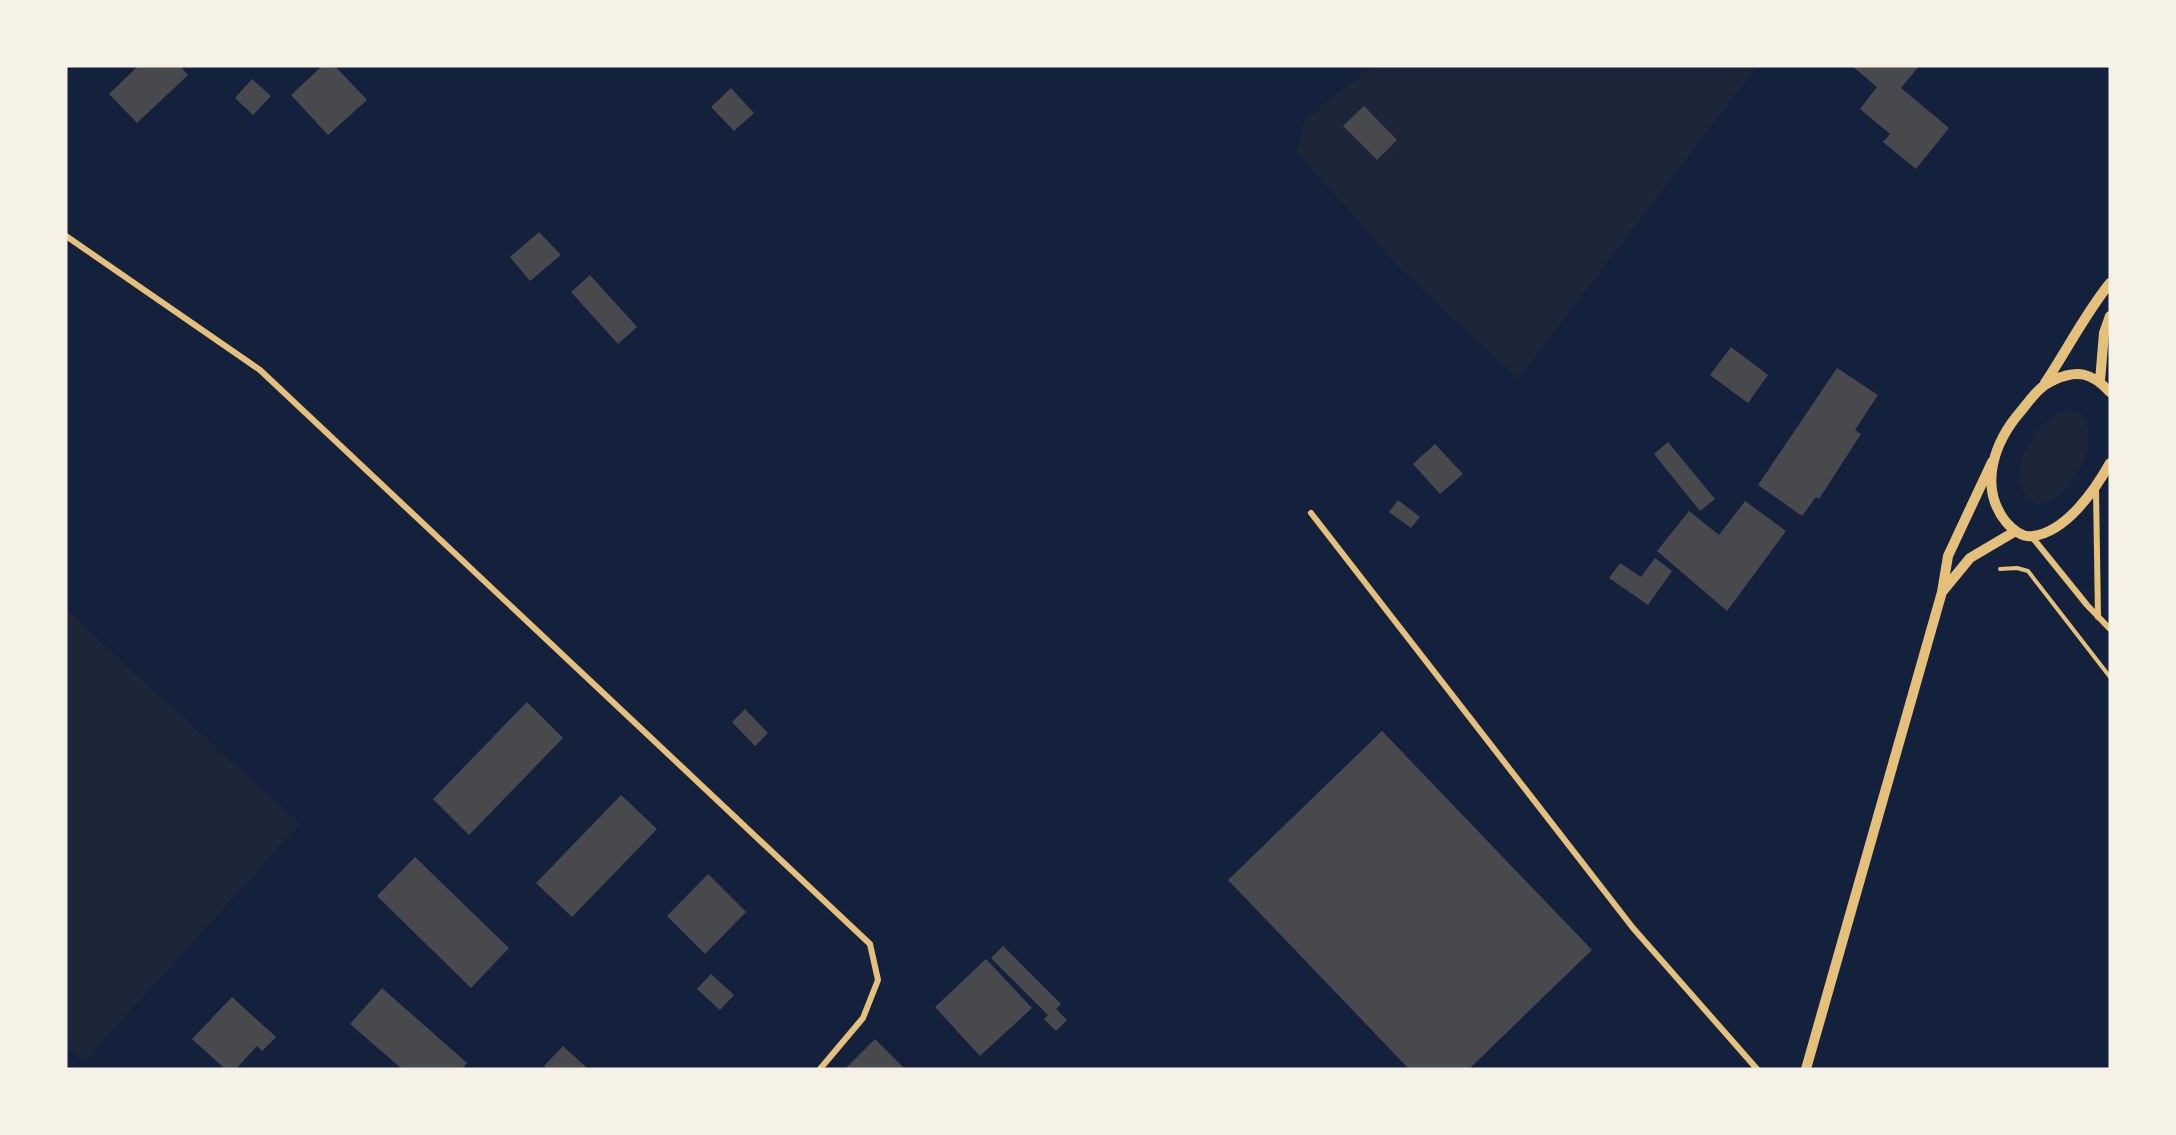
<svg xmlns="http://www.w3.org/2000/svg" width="2176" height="1135" font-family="Raleway,sans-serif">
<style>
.green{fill:#1d2539}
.building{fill:#48494c}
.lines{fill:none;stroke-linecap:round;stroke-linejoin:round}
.path{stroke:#e5c07b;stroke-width:4}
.minor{stroke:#e5c07b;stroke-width:6}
.tertiary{stroke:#e5c07b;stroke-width:10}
</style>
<rect width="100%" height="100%" fill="#14213d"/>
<!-- green -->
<path class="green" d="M 1372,66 L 1757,66 L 1518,379 L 1400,268 L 1297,152 L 1304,120 Z
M 2066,410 L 2074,410 L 2083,416 C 2097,444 2083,472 2061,492 C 2054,499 2048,504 2037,504 C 1997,481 2033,421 2066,410 Z
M 66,610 L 300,824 L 84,1062 L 66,1045 Z"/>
<!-- building -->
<path class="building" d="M 138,66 L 180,66 L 188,75 L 137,123 L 109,94 Z
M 322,66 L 335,66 L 367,100 L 328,135 L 291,95 Z
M 1852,66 L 1919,66 L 1901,88 L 1949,128 L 1916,169 L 1883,142 L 1890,134 L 1860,109 L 1877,87 Z
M 252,79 L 271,96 L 253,115 L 235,98 Z
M 731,88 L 754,113 L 734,131 L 711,107 Z
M 1364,106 L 1397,140 L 1377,160 L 1343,126 Z
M 539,232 L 561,255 L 530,281 L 510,257 Z
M 590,275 L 637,327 L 618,344 L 571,292 Z
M 1731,347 L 1768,375 L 1748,403 L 1710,375 Z
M 1837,368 L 1878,395 L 1855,430 L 1861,434 L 1819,499 L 1816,497 L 1802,516 L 1758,485 Z
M 1668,442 L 1715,499 L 1700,511 L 1654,454 Z
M 1435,444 L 1463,474 L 1440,494 L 1413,464 Z
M 1398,500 L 1420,517 L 1411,528 L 1389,512 Z
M 1745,501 L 1786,531 L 1727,611 L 1657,551 L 1689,511 L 1719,535 Z
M 1655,558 L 1672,571 L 1648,605 L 1609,578 L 1620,563 L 1641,577 Z
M 527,702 L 563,738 L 469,835 L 433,799 Z
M 745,709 L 768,733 L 755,746 L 732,722 Z
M 1382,731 L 1592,950 L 1469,1069 L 1409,1069 L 1228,880 Z
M 621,795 L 657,829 L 572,917 L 536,883 Z
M 415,857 L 509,948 L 471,988 L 377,896 Z
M 708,874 L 746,912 L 705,954 L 667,916 Z
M 1003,946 L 1061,1004 L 1056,1009 L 1067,1020 L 1056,1031 L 1044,1019 L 1048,1015 L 991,958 Z
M 986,959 L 1032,1008 L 980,1056 L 935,1007 Z
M 711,974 L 734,995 L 720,1010 L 697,989 Z
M 382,988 L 467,1063 L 462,1069 L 402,1069 L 350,1024 Z
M 232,997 L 276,1037 L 262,1051 L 257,1046 L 236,1069 L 225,1069 L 192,1039 Z
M 875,1039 L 905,1069 L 845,1069 Z
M 563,1046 L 588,1069 L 547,1069 L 544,1066 Z"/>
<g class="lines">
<!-- path -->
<path class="path" d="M 2000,569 L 2017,568 L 2028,571 L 2110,677"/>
<!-- minor -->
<path class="minor" d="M 66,236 L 260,370 L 870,944 L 878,980 L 863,1018 L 820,1069
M 2096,489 L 2098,617
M 1311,513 L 1633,928 L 1757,1069
M 2032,537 L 2087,605 L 2110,629"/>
<!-- tertiary -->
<path class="tertiary" d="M 2100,381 L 2104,333 L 2110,316
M 2045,383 C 2067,350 2085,314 2110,283
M 2110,392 C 2092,373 2078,369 2054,380 C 2039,386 2031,399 2021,411 C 1994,442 1978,487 2006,522 C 2013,530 2022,538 2033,536 C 2066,532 2095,490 2110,463
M 1942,592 L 1970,558 L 2014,532
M 1806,1069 L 1942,592 L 1948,556 L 1992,462"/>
</g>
<!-- border -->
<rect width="2176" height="1135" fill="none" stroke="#f6f1e7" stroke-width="135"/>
</svg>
